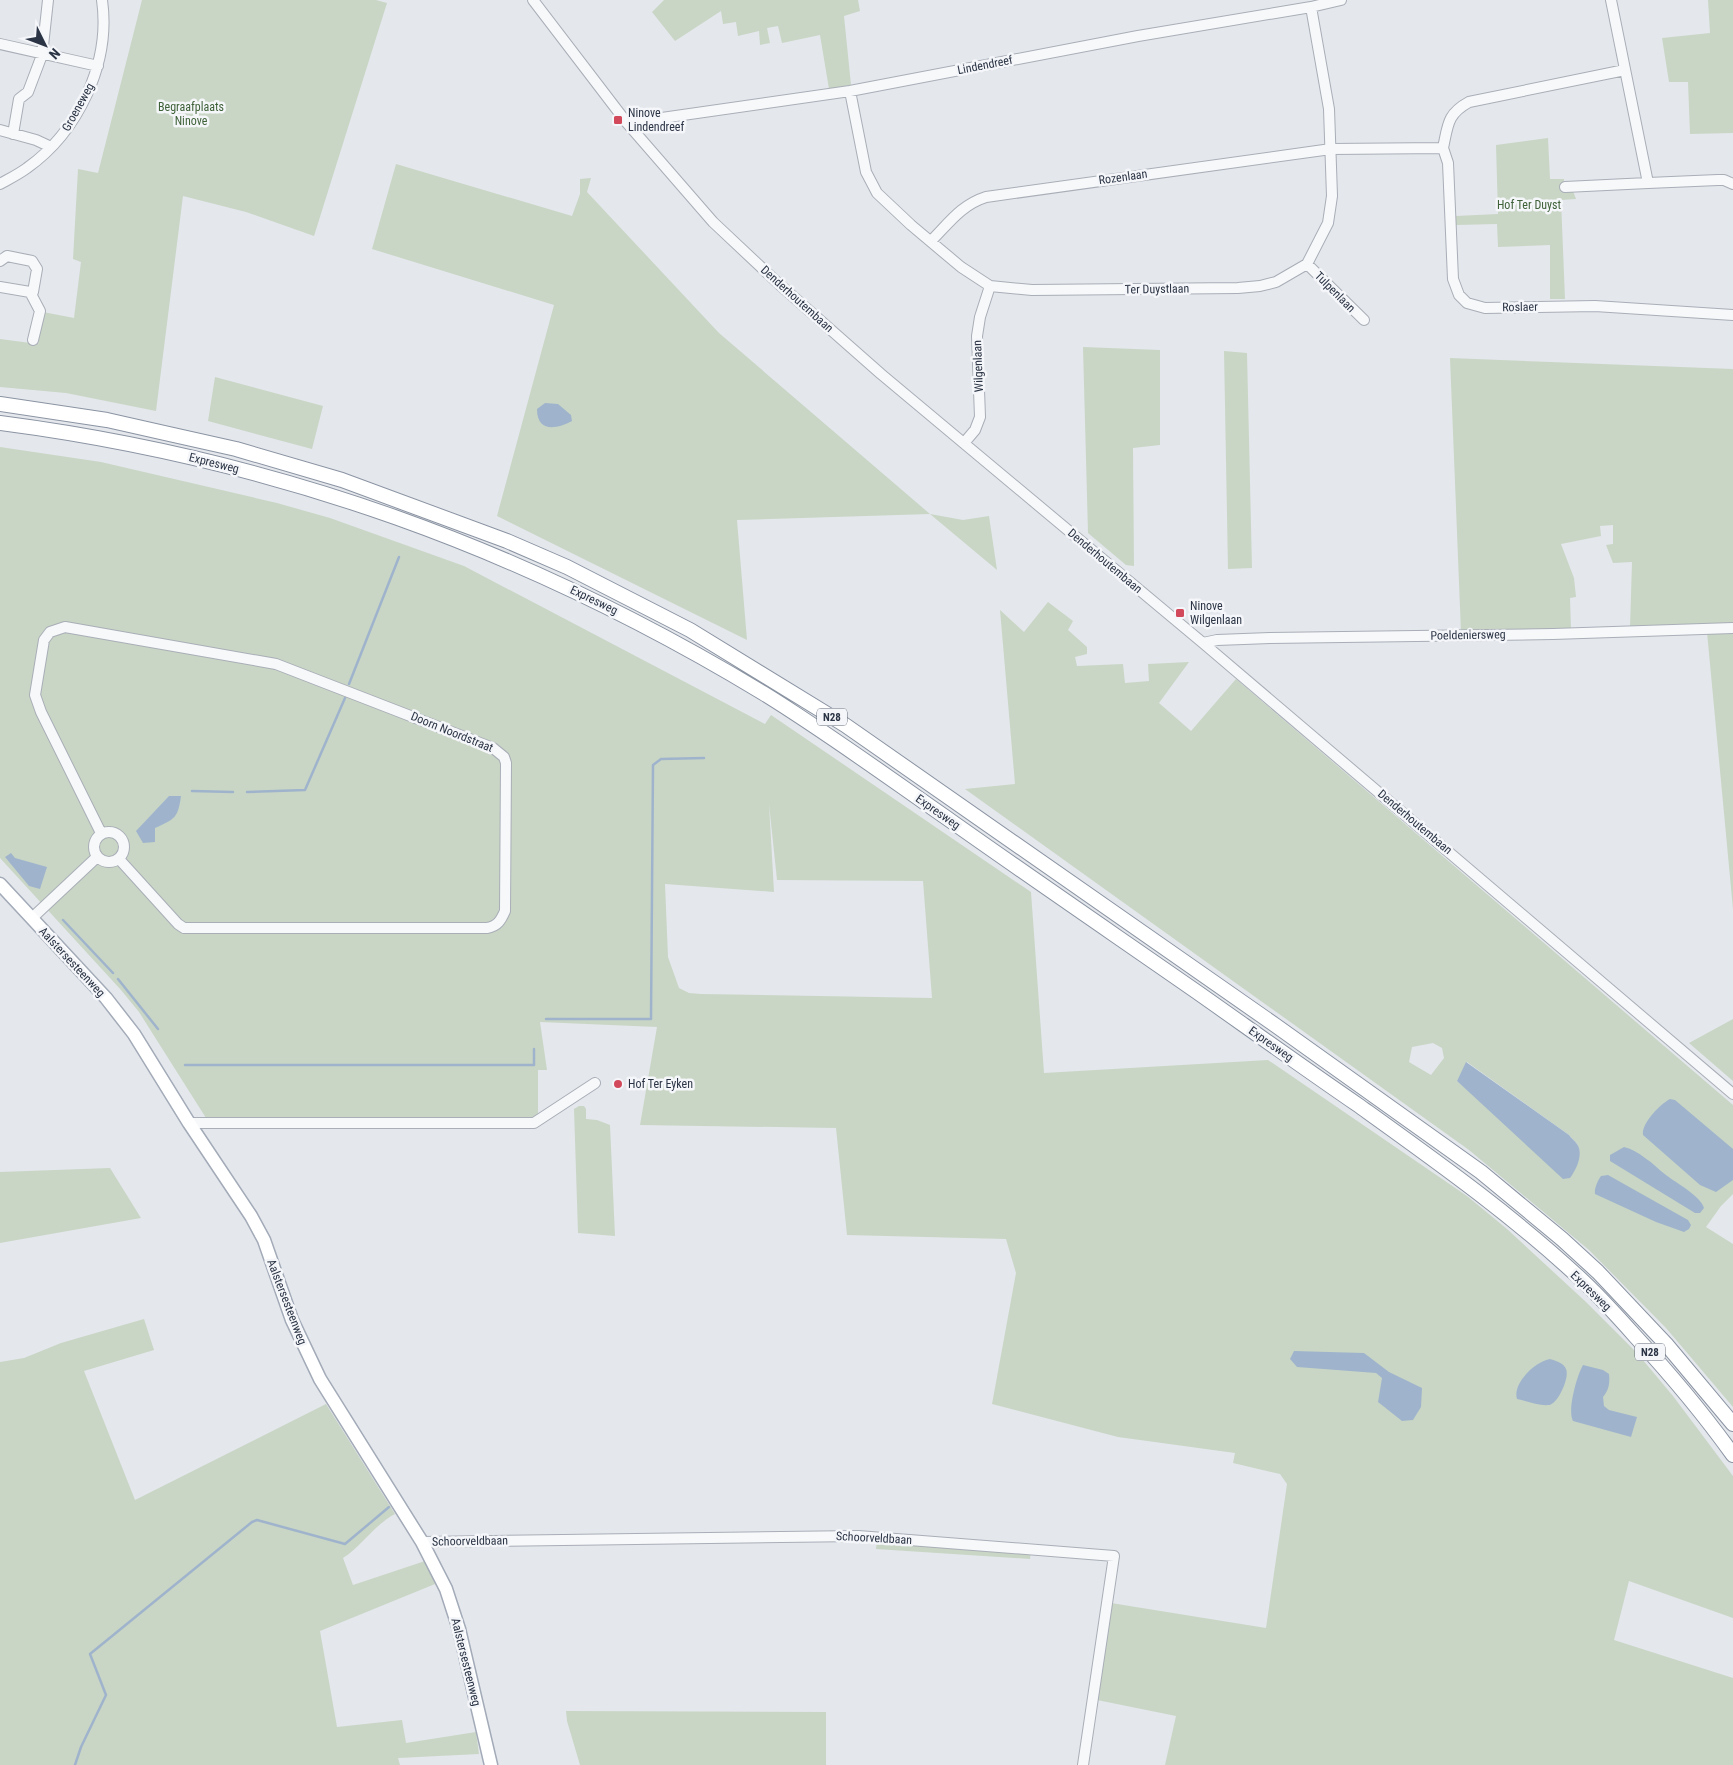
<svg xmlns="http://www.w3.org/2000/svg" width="1733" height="1765" font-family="'Roboto Condensed',sans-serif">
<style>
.green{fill:#c9d6c5;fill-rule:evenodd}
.water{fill:#9fb4cc}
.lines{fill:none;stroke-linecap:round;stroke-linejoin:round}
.stream{stroke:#9fb4cc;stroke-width:2.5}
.minor-casing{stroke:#a9aeb7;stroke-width:12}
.major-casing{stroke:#a3abb8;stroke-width:15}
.highway-casing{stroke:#8b94a3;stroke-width:16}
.minor{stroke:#f7f8fa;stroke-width:10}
.major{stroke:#fff;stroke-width:12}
.highway{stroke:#fff;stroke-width:14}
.poi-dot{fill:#d1495b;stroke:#f4f6f9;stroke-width:2}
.labels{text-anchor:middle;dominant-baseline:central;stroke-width:5;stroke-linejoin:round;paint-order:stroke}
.shield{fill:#f4f6f9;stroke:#676e7b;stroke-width:1}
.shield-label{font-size:11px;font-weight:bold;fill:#2b3445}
.street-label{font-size:12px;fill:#2b3445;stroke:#f4f6f9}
.park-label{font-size:12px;fill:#3f6138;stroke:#f4f6f9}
.poi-label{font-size:12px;fill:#2b3445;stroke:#f4f6f9;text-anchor:start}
</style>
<rect width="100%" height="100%" fill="#e4e7ec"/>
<!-- green -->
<path class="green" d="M 142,0 L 376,0 L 387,3 L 314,236 L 246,212 L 183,196 L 156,411 L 66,393 L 0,387 L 0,339 L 38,344 L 43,312 L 74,318 L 81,262 L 73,259 L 78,169 L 98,173 Z
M 664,0 L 858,0 L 860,11 L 844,16 L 851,85 L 829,89 L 820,35 L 782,43 L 778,26 L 767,28 L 770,43 L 760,45 L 759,31 L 738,36 L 736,22 L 723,24 L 721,11 L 675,41 L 652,12 Z
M 1708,0 L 1733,0 L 1733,133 L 1690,134 L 1688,82 L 1669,82 L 1662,38 L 1710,33 Z
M 1548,138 L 1550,179 L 1564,179 L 1564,189 L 1573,191 L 1576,199 L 1561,200 L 1565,299 L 1550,299 L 1550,245 L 1498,247 L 1497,224 L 1456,225 L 1456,216 L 1498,214 L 1496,145 Z
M 396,164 L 572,216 L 580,194 L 580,179 L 591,178 L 587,192 L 719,333 L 930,514 L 963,520 L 989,516 L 997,570 L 930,514 L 737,520 L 747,640 L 497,516 L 554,305 L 372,249 Z
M 1083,347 L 1160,350 L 1160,445 L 1133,448 L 1134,566 L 1126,565 L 1088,533 Z
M 1224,351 L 1247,353 L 1252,568 L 1228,569 Z
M 1450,358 L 1733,369 L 1733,624 L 1630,628 L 1632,562 L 1613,563 L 1606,545 L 1613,544 L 1613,525 L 1600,526 L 1601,536 L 1561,544 L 1574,578 L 1576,597 L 1570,598 L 1571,629 L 1461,632 Z
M 215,377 L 323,406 L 312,449 L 208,421 Z
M 0,447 L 101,462 L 277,503 L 330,518 L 464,566 L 765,724 L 771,715 L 1031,892 L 1044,1073 L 1268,1060 L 1467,1196 L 1507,1229 L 1586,1302 L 1637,1353 L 1673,1396 L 1733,1476 L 1733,1618 L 1629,1581 L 1614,1640 L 1733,1678 L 1733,1765 L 1165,1765 L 1176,1716 L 1097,1700 L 1111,1603 L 1266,1628 L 1287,1484 L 1280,1474 L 1233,1463 L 1235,1453 L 1118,1437 L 992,1404 L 1016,1273 L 1006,1239 L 847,1235 L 836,1128 L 640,1125 L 657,1027 L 540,1022 L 547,1070 L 538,1070 L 538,1114 L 530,1119 L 403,1120 L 206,1118 L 139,1012 L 121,990 L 0,858 ZM 769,804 L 777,880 L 923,881 L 932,998 L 701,994 L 689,993 L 679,988 L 668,957 L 665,884 L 774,892 Z
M 1048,602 L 1073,621 L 1068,630 L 1087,647 L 1087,654 L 1075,657 L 1077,666 L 1123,664 L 1125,683 L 1149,681 L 1148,664 L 1189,662 L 1159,703 L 1191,731 L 1236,679 L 1733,1105 L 1733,1194 L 1721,1206 L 1706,1227 L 1733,1244 L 1733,1407 L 1666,1328 L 1589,1250 L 1469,1150 L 965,789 L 1015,784 L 1000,610 L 1024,632 ZM 1433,1043 L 1442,1048 L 1444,1058 L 1431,1075 L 1409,1062 L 1412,1047 ZM 1467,1062 L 1569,1135 L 1578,1145 L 1478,1099 L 1457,1081 Z
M 1707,632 L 1733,633 L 1733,912 L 1733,909 Z
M 1733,1019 L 1733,1081 L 1689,1043 Z
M 579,1106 L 584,1106 L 586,1109 L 586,1119 L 597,1120 L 610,1125 L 615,1236 L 578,1233 L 574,1109 Z
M 110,1168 L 141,1218 L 0,1243 L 0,1172 Z
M 144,1319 L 154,1350 L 84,1371 L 135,1500 L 326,1404 L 395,1514 C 374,1525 362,1546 343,1558 L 353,1585 L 425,1561 L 435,1584 L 320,1631 L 337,1727 L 402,1720 L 406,1743 L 476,1732 L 479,1754 L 398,1758 L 400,1765 L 0,1765 L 0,1362 L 24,1358 L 61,1343 Z
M 877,1540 L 1031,1550 L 1030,1559 L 876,1549 Z
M 566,1711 L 826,1712 L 826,1765 L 580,1765 L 567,1721 Z"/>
<!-- water -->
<path class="water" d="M 545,403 L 558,404 L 571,415 L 572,421 C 557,429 537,433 537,409 Z
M 169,796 L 181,796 C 178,818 175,819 155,828 L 155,842 L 143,843 L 136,831 Z
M 11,853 L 15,858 L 47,867 L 40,889 L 29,886 L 5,857 Z
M 1466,1062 L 1569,1135 C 1571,1138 1575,1141 1577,1144 C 1584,1154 1576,1170 1570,1178 L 1563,1179 L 1457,1081 Z
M 1670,1099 L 1675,1100 L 1733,1149 L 1733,1180 L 1716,1192 L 1700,1185 L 1643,1135 C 1641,1124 1660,1104 1670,1099 Z
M 1624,1147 C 1632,1149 1639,1153 1645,1158 C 1653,1163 1659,1170 1666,1175 C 1676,1183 1701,1196 1704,1208 L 1700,1213 L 1695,1213 L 1610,1161 L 1610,1155 Z
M 1608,1175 L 1688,1220 L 1691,1225 L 1689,1229 L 1684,1232 L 1656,1222 L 1595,1194 C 1594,1189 1598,1180 1601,1176 Z
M 1294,1351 L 1364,1353 L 1389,1372 L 1422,1388 L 1421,1407 L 1413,1420 L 1402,1421 L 1378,1402 L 1382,1378 L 1376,1373 L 1297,1367 L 1290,1359 Z
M 1550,1359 C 1556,1361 1564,1363 1566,1369 C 1570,1377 1558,1404 1549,1405 C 1539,1406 1527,1401 1517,1399 C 1512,1383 1536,1361 1550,1359 Z
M 1583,1365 L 1603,1370 L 1609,1374 C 1610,1383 1609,1390 1603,1397 L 1604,1406 L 1609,1410 L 1637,1417 L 1631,1437 L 1573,1421 C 1567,1411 1577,1375 1583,1365 Z"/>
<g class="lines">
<!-- stream -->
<path class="stream" d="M 349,684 L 399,557
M 192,791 L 233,792
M 247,792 L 305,790 L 345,698
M 63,920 L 113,973
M 118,979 L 158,1029
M 546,1019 L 651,1019 L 653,765 L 661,759 L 704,758
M 185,1065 L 534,1065 L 534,1049
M 75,1765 L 81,1747 L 106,1695 L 90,1654 L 252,1522 L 257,1520 L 345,1544 L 389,1507"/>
<defs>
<path id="minor" d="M 533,0 L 627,123 L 713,222 L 780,285 L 881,374 L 1203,643 L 1733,1094
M 0,44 L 98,66
M 850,91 L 866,172 L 877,193 L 911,225 L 961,267 L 990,286 L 1032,290 L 1238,288 L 1260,286 L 1276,282 L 1307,264 L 1328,223 L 1332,196 L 1329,109 L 1311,7
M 627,123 L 850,91 L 1138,36 L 1311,7 L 1341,0
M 0,130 L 36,140 L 51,147
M 13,134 L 19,99 L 28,92 L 42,55 L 48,0
M 1443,148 L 1448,163 L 1453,279 L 1459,295 L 1467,303 L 1485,308 L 1595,306 L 1733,315
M 1648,183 L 1718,180 L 1724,180 L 1733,184
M 0,184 C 9,179 19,174 27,168 C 78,132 111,63 102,0
M 1565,187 L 1648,183 L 1611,0
M 931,241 C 949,223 961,205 986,197 L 1331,149 L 1443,148 C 1448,125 1447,114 1469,102 L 1625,70
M 0,261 L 7,256 L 32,261 L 37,269 L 33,292 L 30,292
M 1307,264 L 1364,320
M 0,287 L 30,292 L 40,311 L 33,340
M 964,443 L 975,430 L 980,417 L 977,336 L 980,317 L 990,286
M 1203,643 L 1217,640 L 1270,638 L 1553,634 L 1733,628
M94 847a15 15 0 1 1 30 0a15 15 0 1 1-30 0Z
M 101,833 L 41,712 L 35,695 L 44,640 L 50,632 L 65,627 L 276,664 L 493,748 L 504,757 L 506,763 L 505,911 C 501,920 498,926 487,928 L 184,928 L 178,924 L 119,859
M 32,918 L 97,857
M 189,1123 L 534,1123 L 595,1083
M 422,1542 L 858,1536 L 1114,1556 L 1083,1765"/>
<path id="major" d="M 0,884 L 106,998 L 134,1034 L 189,1123 L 251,1216 L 264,1240 L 292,1320 L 320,1379 L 422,1542 L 446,1589 L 459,1629 L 491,1765"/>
<path id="highway" d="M 0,404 L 107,420 L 169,434 L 236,449 L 342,480 L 507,541 L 567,567 L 690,630 L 845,725 L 1275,1025 L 1481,1172 L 1562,1239 L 1598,1272 L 1666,1344 L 1733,1424
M 0,423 C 277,459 525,549 763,693 C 828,733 889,778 951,821 C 1033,879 1115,935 1197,992 C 1251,1030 1304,1068 1358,1105 C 1436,1161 1515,1217 1585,1283 C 1603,1300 1619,1318 1635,1336 C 1670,1374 1703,1413 1733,1455"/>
</defs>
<!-- minor casing -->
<use href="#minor" class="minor-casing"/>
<!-- major casing -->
<use href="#major" class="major-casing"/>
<!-- highway casing -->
<use href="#highway" class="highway-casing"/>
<!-- minor -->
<use href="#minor" class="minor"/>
<!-- major -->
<use href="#major" class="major"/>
<!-- highway -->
<use href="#highway" class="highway"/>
</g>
<!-- markers -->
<g class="poi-dot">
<rect x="613" y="115" width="10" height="10" rx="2.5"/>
<rect x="1175" y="608" width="10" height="10" rx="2.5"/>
<circle cx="618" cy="1084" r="5"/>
</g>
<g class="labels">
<!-- shield labels -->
<g class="shield">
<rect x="817" y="708.5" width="30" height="17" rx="4"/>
<rect x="1635" y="1343.5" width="30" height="17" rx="4"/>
</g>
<g class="shield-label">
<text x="832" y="717">N28</text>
<text x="1650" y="1352">N28</text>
</g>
<!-- street labels -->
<g class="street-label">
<text transform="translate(985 65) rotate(-11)">Lindendreef</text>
<text transform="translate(78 107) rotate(-61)">Groeneweg</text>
<text transform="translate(1123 177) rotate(-8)">Rozenlaan</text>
<text transform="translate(1157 289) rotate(-1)">Ter Duystlaan</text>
<text transform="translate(1335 292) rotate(45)">Tulpenlaan</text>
<text transform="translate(797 299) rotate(42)">Denderhoutembaan</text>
<text transform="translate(1520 307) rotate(-1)">Roslaer</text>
<text transform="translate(978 366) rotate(-92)">Wilgenlaan</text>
<text transform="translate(214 463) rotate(14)">Expresweg</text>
<text transform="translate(1105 561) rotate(40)">Denderhoutembaan</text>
<text transform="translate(594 600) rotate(26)">Expresweg</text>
<text transform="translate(1468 635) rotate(-1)">Poeldeniersweg</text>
<text transform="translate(452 732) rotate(22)">Doorn Noordstraat</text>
<text transform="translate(938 812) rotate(35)">Expresweg</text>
<text transform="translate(1415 822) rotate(40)">Denderhoutembaan</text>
<text transform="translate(72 962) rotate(47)">Aalstersesteenweg</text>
<text transform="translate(1271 1044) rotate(35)">Expresweg</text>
<text transform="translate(1591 1291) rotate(44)">Expresweg</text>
<text transform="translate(287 1302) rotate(69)">Aalstersesteenweg</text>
<text transform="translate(874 1538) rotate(3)">Schoorveldbaan</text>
<text transform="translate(470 1541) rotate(-1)">Schoorveldbaan</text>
<text transform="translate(466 1662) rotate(76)">Aalstersesteenweg</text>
</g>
<!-- park labels -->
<g class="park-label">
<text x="191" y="107">Begraafplaats<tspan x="191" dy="14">Ninove</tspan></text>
<text x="1529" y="205">Hof Ter Duyst</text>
</g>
<!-- poi labels -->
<g class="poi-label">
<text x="628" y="113">Ninove<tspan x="628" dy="14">Lindendreef</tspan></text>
<text x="1190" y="606">Ninove<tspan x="1190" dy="14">Wilgenlaan</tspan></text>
<text x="628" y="1084">Hof Ter Eyken</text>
</g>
</g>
<!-- north arrow -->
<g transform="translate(45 45) rotate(132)" stroke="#f4f6f9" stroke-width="4" paint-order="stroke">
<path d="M0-4L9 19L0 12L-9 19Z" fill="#2b3445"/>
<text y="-8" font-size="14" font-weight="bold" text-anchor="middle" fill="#2b3445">N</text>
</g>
</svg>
